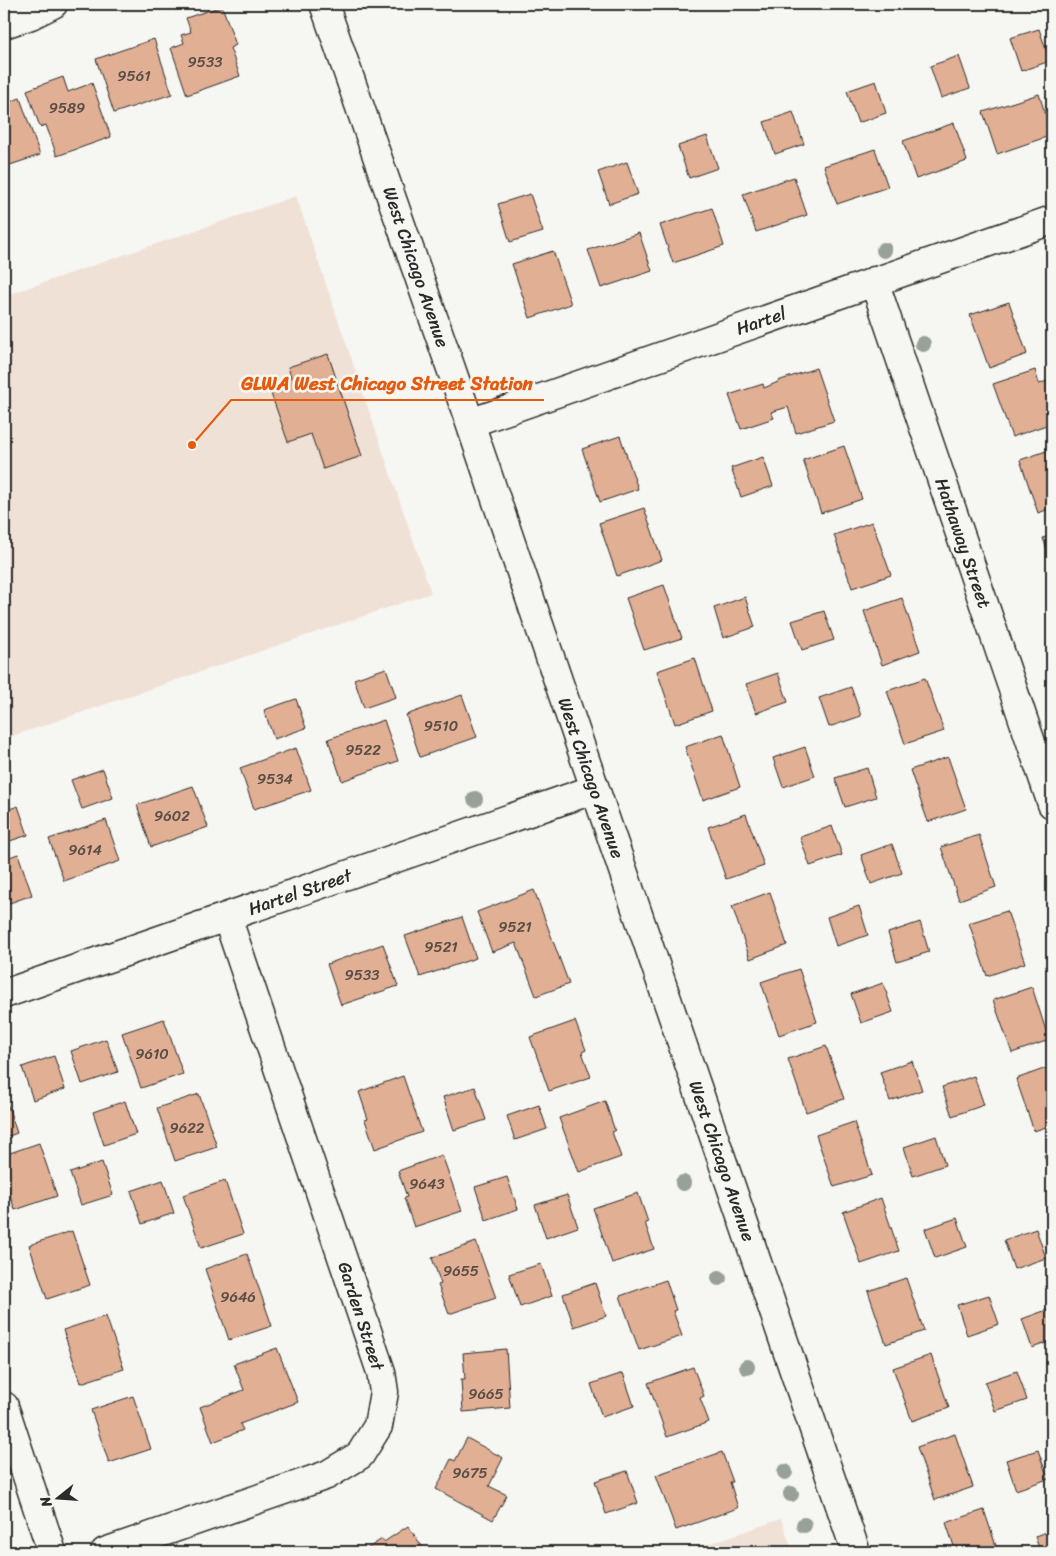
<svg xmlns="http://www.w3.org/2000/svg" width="1056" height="1556" font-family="Sriracha,sans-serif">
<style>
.built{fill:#f0e1d6}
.building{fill:#e1af93;stroke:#2b2b2b}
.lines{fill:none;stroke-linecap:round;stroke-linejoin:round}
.minor-casing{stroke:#2b2b2b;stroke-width:31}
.minor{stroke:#f6f6f2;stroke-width:28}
.tree{fill:#97a198}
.labels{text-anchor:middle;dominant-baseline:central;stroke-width:5;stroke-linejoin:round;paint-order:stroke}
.number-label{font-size:15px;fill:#584c45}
.street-label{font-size:18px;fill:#2b2b2b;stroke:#f6f6f2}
.leader{fill:none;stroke:#e8590c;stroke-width:2}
.callout-dot{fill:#e8590c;stroke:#f6f6f2;stroke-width:2}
.callout-label{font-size:19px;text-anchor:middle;font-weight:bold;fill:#e8590c;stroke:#f6f6f2;stroke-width:5;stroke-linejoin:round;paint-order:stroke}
</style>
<rect width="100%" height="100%" fill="#f6f6f2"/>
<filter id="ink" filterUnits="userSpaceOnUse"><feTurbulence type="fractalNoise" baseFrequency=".02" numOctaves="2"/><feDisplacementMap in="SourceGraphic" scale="10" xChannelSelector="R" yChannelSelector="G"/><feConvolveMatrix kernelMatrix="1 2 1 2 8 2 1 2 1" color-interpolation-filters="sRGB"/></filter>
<g filter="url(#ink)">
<!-- built -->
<path class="built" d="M 296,196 L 431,593 L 4,739 L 4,296 Z
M 781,1519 L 793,1552 L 685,1552 Z"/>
<!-- building -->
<path class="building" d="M 222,6 L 236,45 L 230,48 L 240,76 L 187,95 L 171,48 L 184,43 L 181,35 L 191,32 L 186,18 Z
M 1039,29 L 1050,61 L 1021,71 L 1010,38 Z
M 154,39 L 172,94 L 114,113 L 96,59 Z
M 959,56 L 970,88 L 941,98 L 930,66 Z
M 63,77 L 68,92 L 92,83 L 111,137 L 57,156 L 46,125 L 40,127 L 27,90 Z
M 876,81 L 886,113 L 858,123 L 847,91 Z
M 1039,94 L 1052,135 L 997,154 L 983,112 Z
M 20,98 L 40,155 L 4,167 L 4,104 Z
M 793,112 L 804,144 L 775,154 L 764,122 Z
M 954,123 L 967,161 L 916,179 L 903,141 Z
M 707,136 L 718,168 L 689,178 L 678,146 Z
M 875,149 L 888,187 L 837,204 L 824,166 Z
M 627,162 L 638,194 L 609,204 L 598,172 Z
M 794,177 L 807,215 L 756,232 L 743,194 Z
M 530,194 L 543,232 L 510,242 L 498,204 Z
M 712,208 L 724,246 L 673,263 L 660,225 Z
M 639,233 L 652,271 L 601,288 L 588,250 Z
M 553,251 L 571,304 L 530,318 L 512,264 Z
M 1009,302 L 1027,354 L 989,368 L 970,315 Z
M 328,354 L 362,456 L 323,469 L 311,434 L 288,442 L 268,385 L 291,377 L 288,367 Z
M 816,368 L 834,421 L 796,433 L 788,407 L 771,412 L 774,418 L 741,429 L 729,395 L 763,384 L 764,388 L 778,382 L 778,381 Z
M 1035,370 L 1039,384 L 1052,379 L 1052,407 L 1047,409 L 1052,423 L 1012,437 L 993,384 Z
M 620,436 L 638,489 L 600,502 L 582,449 Z
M 844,446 L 862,499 L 821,513 L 803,460 Z
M 1052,449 L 1052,508 L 1038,513 L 1020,460 Z
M 763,457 L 773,486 L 741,497 L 731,468 Z
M 644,508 L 662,560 L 617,576 L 599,523 Z
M 872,522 L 891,575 L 852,588 L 834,535 Z
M 1052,535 L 1052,565 L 1043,538 Z
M 664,585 L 682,638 L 644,650 L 626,598 Z
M 745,597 L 755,627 L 723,638 L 714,608 Z
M 902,598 L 920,651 L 882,665 L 864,611 Z
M 824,611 L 834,640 L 802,650 L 792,621 Z
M 695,658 L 712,711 L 675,724 L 657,671 Z
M 386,668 L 396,697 L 364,708 L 354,679 Z
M 778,673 L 788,702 L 756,713 L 746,684 Z
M 925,678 L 944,731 L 905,744 L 887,691 Z
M 851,687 L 861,716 L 829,727 L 819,698 Z
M 462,695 L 477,737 L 420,757 L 406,715 Z
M 296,699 L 306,728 L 274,739 L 264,710 Z
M 384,720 L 398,761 L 342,781 L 328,739 Z
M 723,734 L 740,787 L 703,800 L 685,747 Z
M 805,747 L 815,776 L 783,787 L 773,758 Z
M 296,748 L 311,790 L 254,809 L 240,768 Z
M 948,757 L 966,809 L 928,822 L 910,770 Z
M 867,768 L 876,797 L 845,807 L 835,778 Z
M 103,769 L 113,798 L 82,809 L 71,780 Z
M 193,786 L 208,827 L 151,847 L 137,805 Z
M 18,806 L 28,835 L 4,843 L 4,811 Z
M 746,814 L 764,866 L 726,879 L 708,827 Z
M 106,820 L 120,861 L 64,881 L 49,839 Z
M 832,826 L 842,855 L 810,866 L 800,837 Z
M 979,835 L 996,887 L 959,900 L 941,847 Z
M 892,844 L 902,873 L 871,884 L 861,855 Z
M 18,854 L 32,895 L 4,905 L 4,859 Z
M 534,890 L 569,984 L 536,996 L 516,943 L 492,952 L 477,912 Z
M 770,892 L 787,945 L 750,959 L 732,906 Z
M 859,906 L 868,935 L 836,946 L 827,917 Z
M 1007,911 L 1025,963 L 987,976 L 969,923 Z
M 462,917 L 476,958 L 420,977 L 405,936 Z
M 920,922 L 929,952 L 897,962 L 888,933 Z
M 383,944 L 398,986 L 341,1005 L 327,964 Z
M 799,969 L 817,1022 L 779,1035 L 761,982 Z
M 883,983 L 893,1012 L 861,1023 L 851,994 Z
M 1032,987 L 1049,1040 L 1012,1053 L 993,1000 Z
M 164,1019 L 183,1074 L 141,1088 L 122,1033 Z
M 575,1021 L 586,1050 L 582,1052 L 591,1077 L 549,1091 L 530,1037 Z
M 106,1039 L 118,1072 L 82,1084 L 71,1051 Z
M 826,1046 L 844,1099 L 806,1112 L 788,1059 Z
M 54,1056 L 65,1089 L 33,1100 L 22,1067 Z
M 912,1061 L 922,1090 L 890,1101 L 880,1072 Z
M 1052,1066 L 1052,1125 L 1034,1131 L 1016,1079 Z
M 403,1076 L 422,1132 L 375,1149 L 365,1120 L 368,1119 L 359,1092 Z
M 974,1076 L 984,1105 L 952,1116 L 942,1087 Z
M 475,1087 L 486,1120 L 454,1130 L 443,1097 Z
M 4,1094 L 17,1133 L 4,1138 Z
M 199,1094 L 217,1147 L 175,1161 L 157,1108 Z
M 125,1101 L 136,1134 L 104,1145 L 93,1112 Z
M 605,1101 L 615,1131 L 612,1132 L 621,1157 L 579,1172 L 559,1118 Z
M 539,1105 L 547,1129 L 515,1140 L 507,1116 Z
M 854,1122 L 872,1175 L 834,1187 L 816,1135 Z
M 936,1136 L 945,1165 L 913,1176 L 904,1147 Z
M 39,1143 L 57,1196 L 15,1210 L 4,1177 L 4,1155 Z
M 1052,1152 L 1052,1180 L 1044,1155 Z
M 442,1155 L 462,1211 L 414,1227 L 404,1198 L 407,1197 L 398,1171 Z
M 102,1162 L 113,1195 L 81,1205 L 70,1173 Z
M 507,1177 L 518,1209 L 486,1220 L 475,1187 Z
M 163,1180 L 174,1213 L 142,1224 L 131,1191 Z
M 225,1181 L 243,1234 L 201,1248 L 183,1195 Z
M 638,1193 L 648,1222 L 645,1223 L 654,1249 L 612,1263 L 593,1208 Z
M 567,1195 L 578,1227 L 546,1238 L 535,1205 Z
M 881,1198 L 899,1251 L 861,1264 L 843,1212 Z
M 957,1218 L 967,1247 L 935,1258 L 925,1229 Z
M 1036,1229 L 1046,1258 L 1014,1269 L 1004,1240 Z
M 72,1231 L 90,1285 L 47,1299 L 29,1245 Z
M 476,1242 L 496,1298 L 449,1314 L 438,1285 L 441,1284 L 432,1258 Z
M 247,1254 L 272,1326 L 229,1340 L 205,1269 Z
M 541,1264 L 552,1296 L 520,1307 L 509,1274 Z
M 906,1278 L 924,1331 L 886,1344 L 868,1291 Z
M 666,1280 L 676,1310 L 673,1311 L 682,1336 L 639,1350 L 620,1296 Z
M 595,1283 L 606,1316 L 574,1327 L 563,1294 Z
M 989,1295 L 999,1324 L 967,1335 L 957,1305 Z
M 1052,1308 L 1052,1341 L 1032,1348 L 1022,1319 Z
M 106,1316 L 124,1369 L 81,1383 L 63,1330 Z
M 277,1348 L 298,1402 L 240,1424 L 243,1430 L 213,1442 L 200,1407 L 244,1390 L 234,1364 Z
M 506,1349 L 510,1408 L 463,1412 L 461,1379 L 465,1379 L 463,1353 Z
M 931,1355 L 949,1408 L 912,1421 L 893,1368 Z
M 693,1367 L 704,1396 L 700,1398 L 709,1422 L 667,1437 L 648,1383 Z
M 1017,1371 L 1027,1400 L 995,1411 L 985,1382 Z
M 623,1373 L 634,1406 L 602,1417 L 591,1384 Z
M 133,1396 L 151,1449 L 109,1463 L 91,1410 Z
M 955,1434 L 973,1487 L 935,1500 L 917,1447 Z
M 467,1438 L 503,1458 L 489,1486 L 507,1495 L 493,1520 L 436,1489 L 451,1459 L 455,1461 Z
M 1038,1450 L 1048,1479 L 1016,1490 L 1006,1460 Z
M 722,1452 L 733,1482 L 730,1482 L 738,1508 L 676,1530 L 656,1475 Z
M 627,1471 L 638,1503 L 606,1514 L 595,1481 Z
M 984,1510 L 998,1552 L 956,1552 L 946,1523 Z
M 408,1526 L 426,1552 L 362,1552 L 382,1539 L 384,1542 Z
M 1052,1530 L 1052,1552 L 1040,1552 L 1035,1536 Z"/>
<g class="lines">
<defs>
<path id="minor" d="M 324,4 L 470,423 L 856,1552
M 4,24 L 31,15 L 53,4
M 874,281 L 1052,804
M 470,423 L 1052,220
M 4,994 L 595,789
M 4,1406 L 52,1552
M 105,1552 L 327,1475 L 360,1455 L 378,1426 L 384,1392 L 381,1372 L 227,917"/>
</defs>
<!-- minor casing -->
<use href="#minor" class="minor-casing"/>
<!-- minor -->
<use href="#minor" class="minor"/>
</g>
<!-- trees -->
<g class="tree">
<circle cx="884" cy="250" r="8"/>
<circle cx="923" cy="344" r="8"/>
<circle cx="475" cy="799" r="8"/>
<circle cx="683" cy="1183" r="8"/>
<circle cx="719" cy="1278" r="8"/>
<circle cx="747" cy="1367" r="8"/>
<circle cx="785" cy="1472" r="8"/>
<circle cx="791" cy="1494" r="8"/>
<circle cx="804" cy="1525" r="8"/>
</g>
</g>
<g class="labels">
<!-- number labels -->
<g class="number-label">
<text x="205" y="62">9533</text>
<text x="134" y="76">9561</text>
<text x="67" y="108">9589</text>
<text x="441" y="726">9510</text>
<text x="363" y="750">9522</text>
<text x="275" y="779">9534</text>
<text x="172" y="816">9602</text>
<text x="85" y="850">9614</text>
<text x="515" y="927">9521</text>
<text x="441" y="947">9521</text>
<text x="362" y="975">9533</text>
<text x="152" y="1054">9610</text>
<text x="187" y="1128">9622</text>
<text x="427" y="1184">9643</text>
<text x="461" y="1271">9655</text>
<text x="238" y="1297">9646</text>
<text x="486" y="1394">9665</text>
<text x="470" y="1473">9675</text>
</g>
<!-- street labels -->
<g class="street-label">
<text transform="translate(416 267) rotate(71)">West Chicago Avenue</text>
<text transform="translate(761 321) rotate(-19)">Hartel</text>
<text transform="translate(963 543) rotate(71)">Hathaway Street</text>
<text transform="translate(591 778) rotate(71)">West Chicago Avenue</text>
<text transform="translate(300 892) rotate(-19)">Hartel Street</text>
<text transform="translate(722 1161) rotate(71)">West Chicago Avenue</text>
<text transform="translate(361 1316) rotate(72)">Garden Street</text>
</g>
</g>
<!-- callouts -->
<path class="leader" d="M192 445L231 400H544"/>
<circle class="callout-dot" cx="192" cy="445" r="5"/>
<g class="callout-label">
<text x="387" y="390">GLWA West Chicago Street Station</text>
</g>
<!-- margin -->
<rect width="1056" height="1556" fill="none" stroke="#f6f6f2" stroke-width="20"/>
<rect x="10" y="10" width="1036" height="1536" fill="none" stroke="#2b2b2b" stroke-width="2" filter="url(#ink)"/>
<!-- north arrow -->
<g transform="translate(58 1498) rotate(253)" stroke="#f6f6f2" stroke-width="4" paint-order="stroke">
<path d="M0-4L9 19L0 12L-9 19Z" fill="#2b2b2b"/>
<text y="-8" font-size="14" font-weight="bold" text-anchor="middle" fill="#2b2b2b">N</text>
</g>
</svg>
